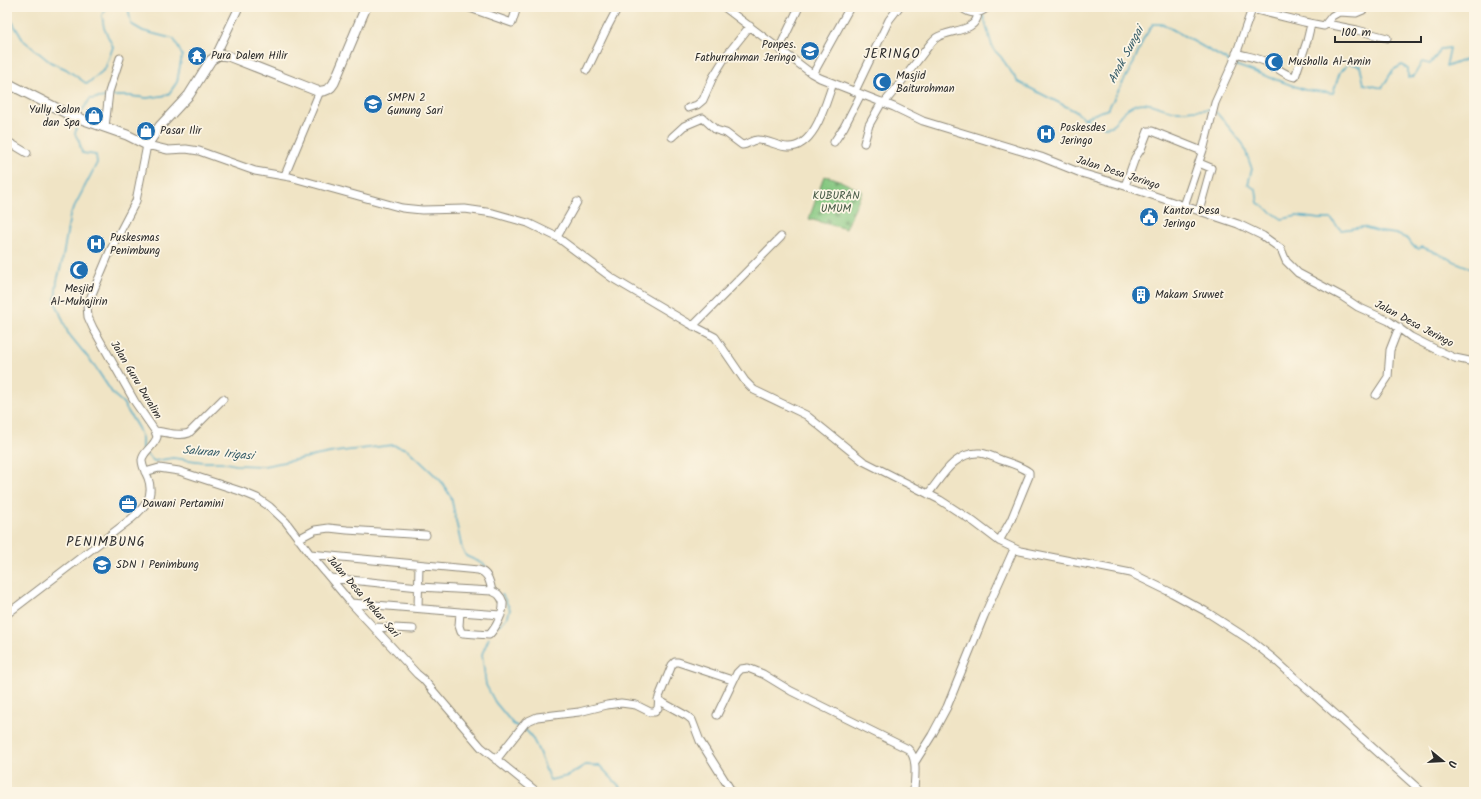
<svg xmlns="http://www.w3.org/2000/svg" width="1481" height="799" font-family="Kalam,sans-serif">
<style>
.cemetery{fill:url(#cemetery-stones);stroke:#587a56}
.lines{fill:none;stroke-linecap:round;stroke-linejoin:round}
.stream{stroke:#46a8c5;stroke-width:1.5}
.minor-casing{stroke:#8e8878;stroke-width:9}
.tertiary-casing{stroke:#8e8878;stroke-width:11}
.minor{stroke:#fff;stroke-width:7}
.tertiary{stroke:#fff;stroke-width:9}
.labels{text-anchor:middle;dominant-baseline:central;stroke-width:3.5;stroke-linejoin:round;paint-order:stroke}
.poi-label{font-size:11px;fill:#2b2b2b;stroke:#fcf5e5;text-anchor:start}
.street-label{font-size:11px;fill:#2b2b2b;stroke:#fcf5e5}
.park-label{font-size:11px;fill:#465a45;stroke:#fcf5e5}
.water-label{font-size:12px;font-style:italic;fill:#365d69;stroke:#fcf5e5}
.quarter-label{font-size:13px;letter-spacing:1px;fill:#2b2b2b;stroke:#fcf5e5}
</style>
<defs>
<pattern id="cemetery-stones" width="16" height="16" patternUnits="userSpaceOnUse"><rect width="16" height="16" fill="#85c881"/><path d="M2 7V4a2 2 0 0 1 4 0v3zM10 15v-3a2 2 0 0 1 4 0v3z" fill="#6da36a"/></pattern>
</defs>
<rect width="100%" height="100%" fill="#fcf5e5"/>
<filter id="ink" filterUnits="userSpaceOnUse"><feTurbulence type="fractalNoise" baseFrequency=".025" numOctaves="2"/><feDisplacementMap in="SourceGraphic" scale="8" xChannelSelector="R" yChannelSelector="G"/><feConvolveMatrix kernelMatrix="1 2 1 2 8 2 1 2 1" color-interpolation-filters="sRGB"/></filter>
<filter id="wash" filterUnits="userSpaceOnUse"><feTurbulence type="fractalNoise" baseFrequency=".012" numOctaves="4" result="noise"/><feDisplacementMap in="SourceGraphic" scale="16" xChannelSelector="R" yChannelSelector="G"/><feGaussianBlur stdDeviation="0.9" result="paint"/><feColorMatrix in="noise" values="0 0 0 0 0 0 0 0 0 0 0 0 0 0 0 0 0 1.4 0 .05"/><feComposite in="paint" operator="in"/></filter>
<g filter="url(#wash)">
<rect width="100%" height="100%" fill="#f0e4c5"/>
<!-- cemetery -->
<path class="cemetery" d="M 824,176 L 834,178 L 862,191 L 846,229 L 809,219 Z"/>
<g class="lines">
<!-- stream -->
<path class="stream" d="M 983,15 L 993,49 L 1001,57 L 1018,82 L 1075,111 L 1084,118 L 1105,127 L 1112,126 C 1122,112 1132,100 1150,104 C 1159,106 1168,111 1177,111 C 1185,112 1207,108 1212,110
M 7,19 L 10,18 L 23,40 L 50,62 L 66,69 L 87,84 L 105,69 L 113,47 L 104,28 L 102,15 L 106,7
M 1235,65 L 1305,90 L 1333,93 L 1340,72 L 1349,63 L 1360,66 L 1364,84 L 1382,88 L 1393,70 L 1402,65 L 1408,68 L 1408,78 L 1414,76 L 1422,62 L 1430,64 L 1438,54 L 1440,49 L 1450,48 L 1446,67 L 1474,56
M 110,96 L 130,96 L 147,98 L 168,95 L 177,82 L 182,55 L 174,39 L 143,31 L 131,24 L 128,7
M 1216,112 L 1243,144 L 1252,169 L 1248,184 L 1256,190 L 1258,203 L 1282,219 L 1297,216 L 1319,219 L 1331,219 L 1341,230 L 1363,227 L 1381,232 L 1396,234 L 1408,239 L 1413,246 L 1419,249 L 1422,247 C 1440,253 1456,264 1474,269
M 80,114 L 90,99 L 106,97
M 1084,118 L 1108,109 L 1132,66 L 1144,38 L 1153,24 L 1163,24 L 1230,62
M 78,122 L 75,134 L 79,141 L 82,153 L 96,155 L 97,163 L 70,215 L 62,262 L 57,281 L 55,301 L 68,333 L 94,365 L 113,394 L 123,403 L 138,428 L 142,438 L 142,450 L 143,451
M 147,455 L 154,461 L 173,458 L 204,462 L 221,462 L 236,465 L 264,466 L 335,452 L 393,445 L 407,449 L 441,481 L 451,497 L 462,549 L 466,556 L 484,564 L 489,573
M 500,625 L 508,616 L 510,609 L 502,594
M 489,638 L 482,654 L 486,685 L 495,702 L 513,724 L 519,727
M 524,729 C 536,736 544,768 550,780 L 568,776 L 585,765 L 600,766 L 625,792"/>
</g>
</g>
<g filter="url(#ink)">
<g class="lines">
<defs>
<path id="minor" d="M 467,7 L 512,23 L 517,7
M 724,7 L 811,73 L 820,78 L 894,107 L 923,121 L 1041,157 L 1081,173 L 1125,186 L 1238,224 L 1263,236 L 1281,249 L 1286,261 L 1298,273 L 1343,297 L 1358,307 L 1389,321 L 1411,337 L 1435,349 L 1455,358 L 1474,362
M 961,7 C 971,15 978,15 988,7
M 1327,24 L 1357,30 L 1387,38
M 779,49 L 799,7
M 1236,53 C 1245,56 1255,57 1264,61 C 1275,65 1283,75 1295,77 L 1307,41 L 1311,24
M 215,57 L 239,7
M 587,70 L 607,28 L 618,7
M 813,74 L 850,7
M 855,91 L 889,20 L 899,7
M 884,103 C 898,87 911,69 924,52 C 928,47 931,42 936,38 C 949,29 977,33 978,13
M 688,108 L 697,105 L 703,100 L 713,77 L 726,56 L 750,26
M 105,127 L 109,92 L 120,58
M 672,137 L 684,126 L 703,118 L 716,130 L 726,133 L 742,145 C 748,145 752,139 758,140 C 769,140 778,147 788,147 C 815,148 826,102 833,83
M 7,141 L 27,153
M 834,142 L 844,127 L 861,94
M 864,143 L 869,125 L 882,102
M 1199,163 L 1211,168 L 1199,211
M 285,175 L 320,91
M 1125,186 L 1135,158 L 1141,149 L 1148,131 L 1152,131 L 1202,151
M 1184,206 L 1204,147 L 1215,103 L 1233,63 L 1252,9 L 1304,22 L 1324,26 L 1332,16 L 1339,12 L 1356,13 L 1363,10 L 1364,7
M 557,237 L 577,202
M 693,326 L 781,237
M 1376,395 L 1388,377 L 1390,350 L 1399,327
M 155,431 C 166,432 179,437 189,433 L 223,399
M 145,472 L 159,468 L 179,471 L 240,491 L 257,498 L 270,507 L 286,522 L 310,554 L 351,603 L 417,674 L 423,679 L 481,747 L 537,792
M 928,494 C 941,478 955,451 980,453 C 987,454 994,457 1001,460 C 1010,463 1021,466 1029,472 L 1029,476 L 1011,520 L 999,541
M 298,539 L 315,530 L 329,528 L 347,530 L 426,535
M 310,554 L 478,570 C 488,572 490,582 492,591 L 498,594 C 500,596 502,599 503,602 C 504,612 496,628 489,635 L 463,633 L 461,632 L 459,626 L 460,612 L 351,603
M 331,578 L 419,587 L 492,591
M 418,608 L 419,565
M 460,612 L 501,615
M 7,614 L 131,519 C 144,508 155,497 148,478 C 146,473 142,467 142,460 C 143,451 154,447 157,437 L 155,431 L 135,402 L 93,328 L 88,317 L 87,306 L 111,249 L 136,201 L 147,145 L 168,150 L 186,149 L 199,151 L 255,171 L 290,177 L 402,208 L 422,210 L 465,209 L 493,213 L 528,223 L 557,237 L 612,278 L 688,323 L 715,337 L 745,381 L 754,390 L 806,415 L 863,461 L 940,500 L 974,522 L 999,541 L 1020,551 L 1131,573 L 1172,593 L 1205,611 L 1250,640 L 1274,659 L 1422,792
M 374,627 L 413,629
M 658,700 L 687,716 L 692,720 L 700,741 L 732,792
M 717,715 L 737,673 L 741,669 L 748,668 L 763,674 L 791,691 L 908,749 C 919,759 914,779 914,792
M 496,760 L 526,722 L 537,717 L 579,712 L 607,705 L 621,703 L 636,705 L 650,712 L 655,712 L 658,708 L 659,697 L 672,665 L 675,662 L 678,662 L 732,680
M 915,762 L 932,735 L 947,707 L 984,616 L 1014,549"/>
<path id="tertiary" d="M 7,83 L 70,115 L 127,135 L 147,145 L 160,126 L 189,95 L 211,60 L 219,55 L 228,56 L 317,91 C 324,92 330,90 334,83 L 366,7"/>
</defs>
<!-- minor casing -->
<use href="#minor" class="minor-casing"/>
<!-- tertiary casing -->
<use href="#tertiary" class="tertiary-casing"/>
<!-- minor -->
<use href="#minor" class="minor"/>
<!-- tertiary -->
<use href="#tertiary" class="tertiary"/>
</g>
</g>
<!-- icons -->
<defs>
<symbol id="school-disc" viewBox="-11 -11 22 22"><circle r="9.5" fill="#1f6fb2" stroke="#fcf5e5"/><path d="M0-5L7-2L0 1L-7-2ZM-4 1L0 2.5L4 1V4Q0 6-4 4Z" fill="#fff"/></symbol>
<symbol id="temple-disc" viewBox="-11 -11 22 22"><circle r="9.5" fill="#1f6fb2" stroke="#fcf5e5"/><path d="M0-6L5-2H3V0L6.5 2.5H4V6H1.5V3h-3V6H-4V2.5H-6.5L-3 0V-2H-5Z" fill="#fff"/></symbol>
<symbol id="mosque-disc" viewBox="-11 -11 22 22"><circle r="9.5" fill="#1f6fb2" stroke="#fcf5e5"/><path d="M3.5-4.9A6 6 0 1 0 3.5 4.9A5 5 0 1 1 3.5-4.9Z" fill="#fff"/></symbol>
<symbol id="shop-disc" viewBox="-11 -11 22 22"><circle r="9.5" fill="#1f6fb2" stroke="#fcf5e5"/><path d="M-5-2.5h2.3a2.7 3.5 0 0 1 5.4 0H5L5.5 6h-11ZM-1.5-2.5h3a1.5 2.3 0 0 0-3 0Z" fill="#fff"/></symbol>
<symbol id="hospital-disc" viewBox="-11 -11 22 22"><circle r="9.5" fill="#1f6fb2" stroke="#fcf5e5"/><path d="M-5-5h3v3.5h4V-5h3V5h-3V1.5h-4V5h-3Z" fill="#fff"/></symbol>
<symbol id="civic-disc" viewBox="-11 -11 22 22"><circle r="9.5" fill="#1f6fb2" stroke="#fcf5e5"/><path d="M-.6-6.5H3V-4.5H.6V-3L4-1V1h2V6H-6V1h2V-1L-.6-3ZM-1.2 2.5V6h2.4V2.5Z" fill="#fff"/></symbol>
<symbol id="building-disc" viewBox="-11 -11 22 22"><circle r="9.5" fill="#1f6fb2" stroke="#fcf5e5"/><path d="M-4-6H4V6H1V3H-1V6H-4ZM-2.5-4.3h1.7v1.8h-1.7ZM.8-4.3h1.7v1.8H.8ZM-2.5-1h1.7V.8h-1.7ZM.8-1h1.7V.8H.8Z" fill="#fff"/></symbol>
<symbol id="office-disc" viewBox="-11 -11 22 22"><circle r="9.5" fill="#1f6fb2" stroke="#fcf5e5"/><path d="M-6-3h4V-5.5h4V-3h4V5H-6ZM-1-4.5V-3h2v-1.5ZM-6 0V1H6V0Z" fill="#fff"/></symbol>
</defs>
<g fill-rule="evenodd">
<use href="#school-disc" x="799" y="40" width="22" height="22"/>
<use href="#temple-disc" x="186" y="45" width="22" height="22"/>
<use href="#mosque-disc" x="1263" y="51" width="22" height="22"/>
<use href="#mosque-disc" x="871" y="71" width="22" height="22"/>
<use href="#school-disc" x="362" y="93" width="22" height="22"/>
<use href="#shop-disc" x="83" y="105" width="22" height="22"/>
<use href="#shop-disc" x="135" y="120" width="22" height="22"/>
<use href="#hospital-disc" x="1035" y="123" width="22" height="22"/>
<use href="#civic-disc" x="1138" y="206" width="22" height="22"/>
<use href="#hospital-disc" x="85" y="233" width="22" height="22"/>
<use href="#mosque-disc" x="68" y="259" width="22" height="22"/>
<use href="#building-disc" x="1130" y="284" width="22" height="22"/>
<use href="#office-disc" x="117" y="493" width="22" height="22"/>
<use href="#school-disc" x="91" y="554" width="22" height="22"/>
</g>
<g class="labels">
<!-- poi labels -->
<g class="poi-label">
<text x="796" y="45" text-anchor="end">Ponpes.<tspan x="796" dy="13">Fathurrahman Jeringo</tspan></text>
<text x="211" y="56">Pura Dalem Hilir</text>
<text x="1288" y="62">Musholla Al-Amin</text>
<text x="896" y="76">Masjid<tspan x="896" dy="13">Baiturohman</tspan></text>
<text x="387" y="98">SMPN 2<tspan x="387" dy="13">Gunung Sari</tspan></text>
<text x="80" y="110" text-anchor="end">Yully Salon<tspan x="80" dy="13">dan Spa</tspan></text>
<text x="1060" y="128">Poskesdes<tspan x="1060" dy="13">Jeringo</tspan></text>
<text x="160" y="131">Pasar Ilir</text>
<text x="1163" y="211">Kantor Desa<tspan x="1163" dy="13">Jeringo</tspan></text>
<text x="110" y="238">Puskesmas<tspan x="110" dy="13">Penimbung</tspan></text>
<text x="79" y="289" text-anchor="middle">Mesjid<tspan x="79" dy="13">Al-Muhajirin</tspan></text>
<text x="1155" y="295">Makam Sruwet</text>
<text x="142" y="504">Dawani Pertamini</text>
<text x="116" y="565">SDN 1 Penimbung</text>
</g>
<!-- street labels -->
<g class="street-label">
<text transform="translate(1118 173) rotate(18)">Jalan Desa Jeringo</text>
<text transform="translate(1414 324) rotate(28)">Jalan Desa Jeringo</text>
<text transform="translate(136 380) rotate(59)">Jalan Guru Duralim</text>
<text transform="translate(363 597) rotate(49)">Jalan Desa Mekar Sari</text>
</g>
<!-- park labels -->
<g class="park-label">
<text x="836" y="196">KUBURAN<tspan x="836" dy="13">UMUM</tspan></text>
</g>
<!-- water labels -->
<g class="water-label">
<text transform="translate(1126 55) rotate(-62)">Anak Sungai</text>
<text transform="translate(218 453) rotate(5)">Saluran Irigasi</text>
</g>
<!-- quarter labels -->
<g class="quarter-label">
<text x="892" y="54">JERINGO</text>
<text x="106" y="542">PENIMBUNG</text>
</g>
</g>
<!-- margin -->
<rect width="1481" height="799" fill="none" stroke="#fcf5e5" stroke-width="24"/>
<!-- north arrow -->
<g transform="translate(1443 761) rotate(108)" stroke="#fcf5e5" stroke-width="3" paint-order="stroke">
<path d="M0-3L7 15L0 10L-7 15Z" fill="#2b2b2b"/>
<text y="-6" font-size="11" font-weight="bold" text-anchor="middle" fill="#2b2b2b">U</text>
</g>
<!-- scale -->
<path d="M1335 36v6h86v-6" fill="none" stroke="#2b2b2b" stroke-width="2"/>
<text x="1341" y="36" font-size="12" fill="#2b2b2b" stroke="#fcf5e5" stroke-width="3" paint-order="stroke">100 m</text>
</svg>
